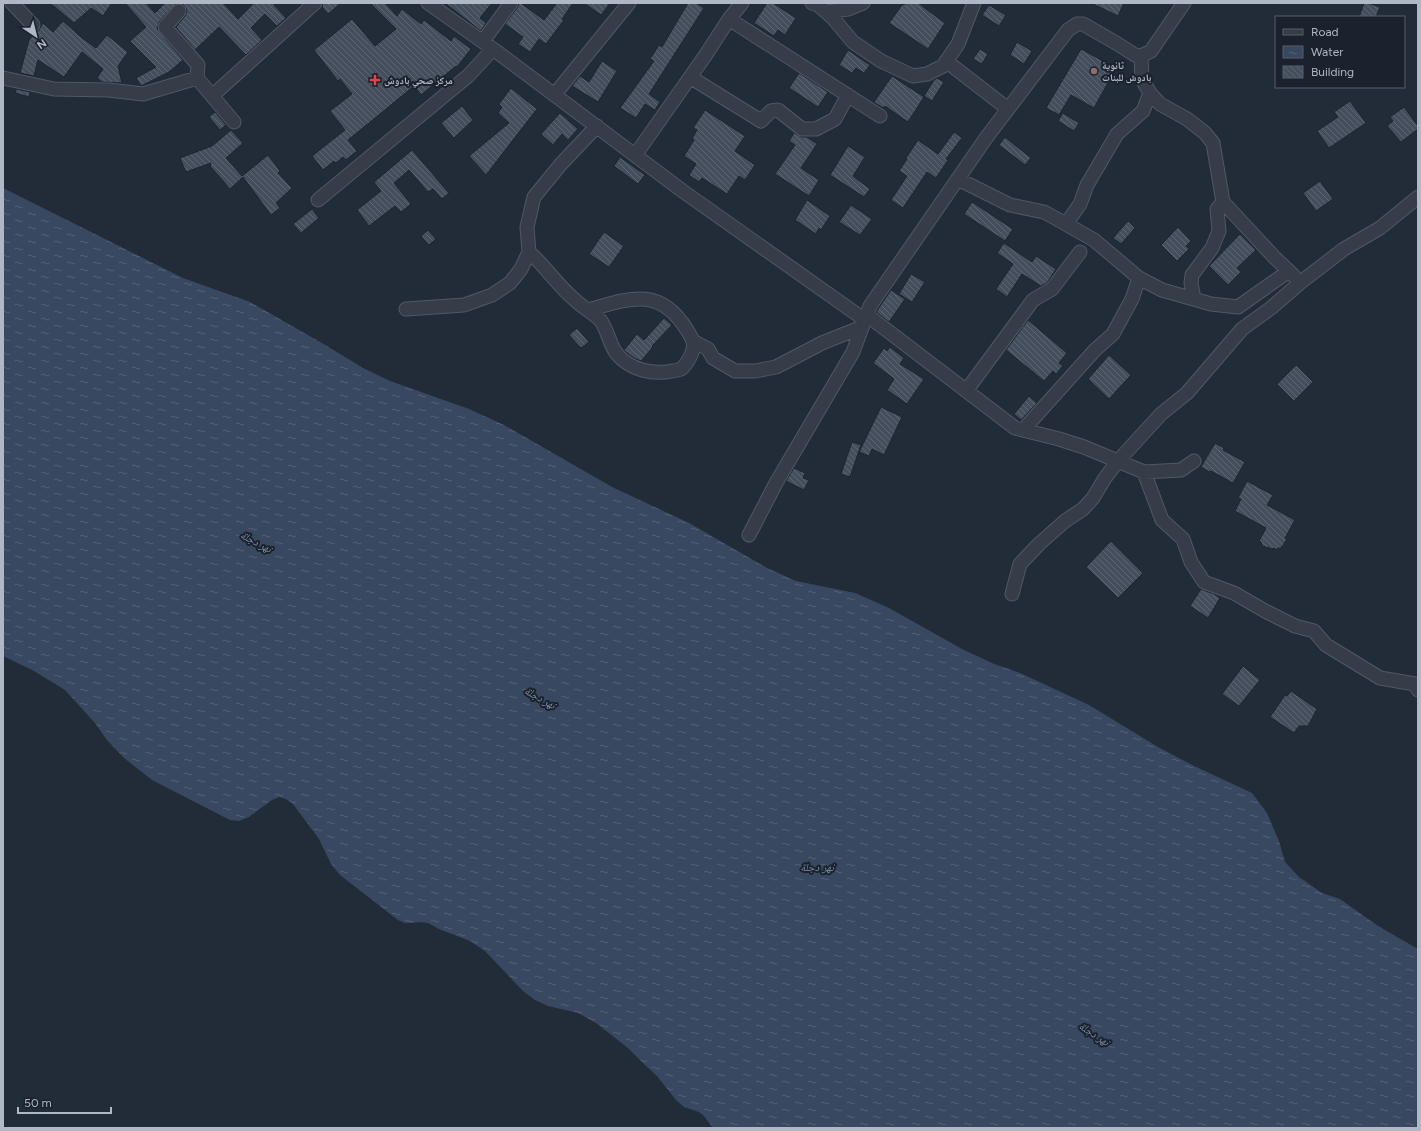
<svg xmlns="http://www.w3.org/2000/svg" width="1421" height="1131" font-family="Figtree,'Noto Naskh Arabic',sans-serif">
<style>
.water{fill:url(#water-ripples)}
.building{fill:url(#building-back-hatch);stroke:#1d242f}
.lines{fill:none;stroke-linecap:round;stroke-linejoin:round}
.minor-casing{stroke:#515863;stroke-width:15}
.minor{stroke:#363d49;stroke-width:13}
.education-dot{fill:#8d6e63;stroke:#1b222d;stroke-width:1.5}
.health-dot{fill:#e0444e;stroke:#1b222d;stroke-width:1.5}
.labels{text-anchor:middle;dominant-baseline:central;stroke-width:4;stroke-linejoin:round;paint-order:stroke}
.poi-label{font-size:10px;font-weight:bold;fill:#b1b8c5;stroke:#1b222d;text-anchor:start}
.water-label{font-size:11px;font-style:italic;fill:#7a8eab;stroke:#1b222d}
</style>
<defs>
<pattern id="water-ripples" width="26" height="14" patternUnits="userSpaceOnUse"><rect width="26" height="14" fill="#394861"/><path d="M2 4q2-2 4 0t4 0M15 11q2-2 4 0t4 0" fill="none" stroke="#536076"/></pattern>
<pattern id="building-back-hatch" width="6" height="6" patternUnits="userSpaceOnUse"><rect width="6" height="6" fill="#444e5d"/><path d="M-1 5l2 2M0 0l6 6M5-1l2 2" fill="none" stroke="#5d6573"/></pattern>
</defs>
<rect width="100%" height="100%" fill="#222b38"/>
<!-- water -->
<path class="water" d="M 3,188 L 183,278 L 250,302 L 327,346 L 363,368 L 390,381 L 469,409 L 504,425 L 612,487 L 689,523 L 767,568 L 796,581 L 855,593 L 889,608 L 962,649 L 994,664 L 1020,673 L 1089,705 L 1158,747 L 1192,765 L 1252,793 L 1267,813 L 1279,841 L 1285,862 L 1299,877 L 1322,893 L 1340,899 L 1378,926 L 1418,949 L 1418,1128 L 713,1128 L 704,1116 L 699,1112 L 684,1107 L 676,1100 L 657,1076 L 644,1064 L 628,1048 L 596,1023 L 578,1013 L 548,1006 L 535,1000 L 523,991 L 485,951 L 470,941 L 439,929 L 428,923 L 420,922 L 412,923 L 405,923 L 398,920 L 340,875 L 331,864 L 319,839 L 293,804 L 286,799 L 279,797 L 272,800 L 249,817 L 239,821 L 230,820 L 152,780 L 124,758 L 107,740 L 95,723 L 65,690 L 34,671 L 3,656 Z"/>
<!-- building -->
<path class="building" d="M 50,3 L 112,3 L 103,16 L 91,8 L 74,23 Z
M 125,3 L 146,3 L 155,13 L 165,3 L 223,3 L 238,19 L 254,3 L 276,3 L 274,5 L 286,18 L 277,26 L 265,14 L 251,28 L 262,40 L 246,55 L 219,27 L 195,50 L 176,27 L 185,16 L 187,12 L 186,8 L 184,5 L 180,3 L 176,4 L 159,22 L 157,29 L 183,60 L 169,72 L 141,86 L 136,78 L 156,67 L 130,41 L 146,27 Z
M 323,3 L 341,3 L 328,14 L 322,7 Z
M 370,3 L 385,3 L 397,16 L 402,9 L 421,24 L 424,20 L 451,41 L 454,36 L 471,49 L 457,67 L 456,66 L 421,95 L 414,86 L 369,123 L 348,140 L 357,151 L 346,160 L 343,157 L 336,163 L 334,161 L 323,170 L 312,156 L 345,130 L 330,111 L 352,94 L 340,79 L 338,81 L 314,50 L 352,19 L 375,46 L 396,29 Z
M 445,3 L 492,3 L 480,18 L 486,23 L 481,31 Z
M 519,3 L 521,3 L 544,20 L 557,3 L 573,3 L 562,19 L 564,20 L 546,44 L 539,39 L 530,52 L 518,44 L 523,37 L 505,24 L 517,8 Z
M 584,3 L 610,3 L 601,15 Z
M 688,3 L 696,3 L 704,8 L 649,94 L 660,102 L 655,110 L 645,104 L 636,118 L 620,108 L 654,61 L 650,59 L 659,45 L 662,47 Z
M 767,3 L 773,3 L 796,18 L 785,35 L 778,30 L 774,36 L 754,23 Z
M 908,3 L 918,3 L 945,23 L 928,49 L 889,23 L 902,5 Z
M 1091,3 L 1124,3 L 1118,16 Z
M 1364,3 L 1368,3 L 1380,7 L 1376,17 L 1359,17 Z
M 989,5 L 1006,15 L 999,26 L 982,15 Z
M 63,21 L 82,38 L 96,48 L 107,35 L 128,52 L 118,66 L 122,83 L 102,82 L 97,78 L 103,69 L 82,52 L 64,77 L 38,60 L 34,76 L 20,73 L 29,40 L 35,33 L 39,30 L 43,23 L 53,32 Z
M 1017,42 L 1032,51 L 1024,64 L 1010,55 Z
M 980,49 L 988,54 L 982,64 L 973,59 Z
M 1081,49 L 1116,68 L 1094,108 L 1071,95 L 1059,115 L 1046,108 Z
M 848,50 L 870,65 L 864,73 L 856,68 L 852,73 L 839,65 Z
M 602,61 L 617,71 L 598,102 L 572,86 L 580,76 L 589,82 Z
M 799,73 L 828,92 L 818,107 L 789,88 Z
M 892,76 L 924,97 L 908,122 L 885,106 L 883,108 L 874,102 Z
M 937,78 L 944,82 L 932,101 L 924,96 L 934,80 Z
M 511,88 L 537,109 L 486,175 L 469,156 L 509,123 L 498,113 L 502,107 L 499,104 Z
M 16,89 L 30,92 L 29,97 L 15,93 Z
M 1350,101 L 1366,123 L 1329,148 L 1317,131 L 1338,117 L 1334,112 Z
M 462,106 L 473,120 L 454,138 L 441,123 Z
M 1404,107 L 1418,126 L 1418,129 L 1401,142 L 1387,126 L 1393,121 L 1390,117 Z
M 705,110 L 745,136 L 735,151 L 755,165 L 745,180 L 739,176 L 727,194 L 702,178 L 699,182 L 689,175 L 696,164 L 684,156 L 694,140 L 692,139 L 697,130 L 693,128 Z
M 215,112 L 226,125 L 220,130 L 209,117 Z
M 560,113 L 578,129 L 568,140 L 562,134 L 553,145 L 541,134 Z
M 1063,113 L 1079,123 L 1074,131 L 1058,121 Z
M 231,130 L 243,143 L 226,158 L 242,176 L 268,155 L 280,171 L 278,173 L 292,188 L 276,203 L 280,208 L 271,215 L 243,177 L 230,189 L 210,166 L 211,163 L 186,172 L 180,158 L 212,146 Z
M 954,132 L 962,138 L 946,159 L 948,160 L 936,178 L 927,172 L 903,208 L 891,200 L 907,176 L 899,171 L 907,159 L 906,158 L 918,140 L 938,154 Z
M 794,133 L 802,137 L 807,137 L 817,144 L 801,168 L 819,180 L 809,196 L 775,174 L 795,145 L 789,141 Z
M 1005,137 L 1031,158 L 1025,165 L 999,145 Z
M 848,146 L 865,157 L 853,176 L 870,189 L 864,197 L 830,175 Z
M 412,150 L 449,193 L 442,199 L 433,189 L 428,192 L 409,170 L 394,183 L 411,204 L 401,212 L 395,206 L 369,226 L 357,210 L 381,191 L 374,182 Z
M 620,157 L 645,175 L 638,184 L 614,166 Z
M 1320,181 L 1333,199 L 1316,211 L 1303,193 Z
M 807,200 L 830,216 L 821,230 L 819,228 L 816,234 L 795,220 Z
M 972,202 L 1013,229 L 1005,241 L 964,214 Z
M 851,205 L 872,219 L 860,235 L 839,222 Z
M 312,209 L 319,218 L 301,233 L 293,224 Z
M 1128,221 L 1135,228 L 1121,244 L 1113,238 Z
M 1178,227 L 1191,241 L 1186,246 L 1189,249 L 1177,261 L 1161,245 Z
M 428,230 L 436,239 L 429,245 L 421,236 Z
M 604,232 L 624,246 L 609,267 L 589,254 Z
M 1240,234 L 1256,250 L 1237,268 L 1241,272 L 1228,285 L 1209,266 Z
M 1004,243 L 1032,262 L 1036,256 L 1056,269 L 1047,283 L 1041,286 L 1022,274 L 1007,297 L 996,289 L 1013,264 L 997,253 Z
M 911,274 L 925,282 L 912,302 L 899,294 Z
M 891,290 L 905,299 L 889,322 L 876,312 Z
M 664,318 L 672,325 L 652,346 L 653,347 L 641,361 L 634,358 L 624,350 L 637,334 L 644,340 Z
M 1028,320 L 1067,353 L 1059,363 L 1063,366 L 1056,374 L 1053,371 L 1044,381 L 1006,350 Z
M 577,328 L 589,342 L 581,348 L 569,335 Z
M 890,347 L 904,358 L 900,364 L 924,379 L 907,404 L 887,390 L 894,379 L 873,363 L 884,348 L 887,351 Z
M 1109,355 L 1131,375 L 1109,399 L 1088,379 Z
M 1296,365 L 1313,382 L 1294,401 L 1277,384 Z
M 1029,396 L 1037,403 L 1021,420 L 1014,414 Z
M 881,407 L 902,417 L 884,455 L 872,449 L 869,456 L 859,452 Z
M 852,442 L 861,445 L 850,477 L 841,474 Z
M 1215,443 L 1224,448 L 1223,450 L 1245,462 L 1233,483 L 1211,471 L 1210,472 L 1201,467 Z
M 794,468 L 805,473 L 803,478 L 809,480 L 804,490 L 786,481 Z
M 1247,481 L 1273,495 L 1267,505 L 1295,520 L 1285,538 L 1287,539 L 1281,548 L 1278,548 L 1276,550 L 1274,548 L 1271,549 L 1268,547 L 1266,548 L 1265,546 L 1263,547 L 1261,542 L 1259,541 L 1266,528 L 1235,511 L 1241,499 L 1238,498 Z
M 1111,541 L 1143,573 L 1118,598 L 1086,567 Z
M 1201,589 L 1214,594 L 1220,598 L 1208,618 L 1190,606 Z
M 1243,666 L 1260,680 L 1239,706 L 1222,694 Z
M 1291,691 L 1317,709 L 1308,726 L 1299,726 L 1294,733 L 1270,717 L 1285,695 L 1287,696 Z"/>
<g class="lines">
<defs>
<path id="minor" d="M 12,3 L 33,25
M 428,3 L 493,49 L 684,192 L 865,320
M 812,3 L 818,5 L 832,17 L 853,42 L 881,61 L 913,76 L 927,74 L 943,66 L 958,44 L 974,3
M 179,11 L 165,27 L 198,65 L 197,78
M 826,12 L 848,9 L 863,3
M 729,19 L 880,116
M 483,41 L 511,3
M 1141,56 L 1142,79 L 1150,93 L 1160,104 L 1187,119 L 1205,133 L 1213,143 L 1223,202 L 1275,258 L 1294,276
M 946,61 L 1008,109
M 690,77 L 761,121 L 771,111 L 778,110 L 802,129 L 816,129 L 835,119 L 848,95
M 3,78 L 54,89 L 109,90 L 143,94 L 197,78 L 234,122
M 555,94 L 629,3
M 212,96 L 315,3
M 636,154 L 705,56 L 729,19 L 742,3
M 958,179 L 1010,205 L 1044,212 L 1057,219 L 1094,240 L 1139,278 L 1162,290 L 1211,304 L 1238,307 L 1289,271
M 318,200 L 468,76 L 493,49
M 1066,224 L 1080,204 L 1087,185 L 1117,134 L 1143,111 L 1150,93
M 529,252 C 546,267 558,286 575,300 C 583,308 594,313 601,321 C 608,331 610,346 617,354 C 630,370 653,375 672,371 C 674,371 678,370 681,369 C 684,367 688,361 690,357 C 696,345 694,341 687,330 C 660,286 630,298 588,310
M 1194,299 L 1191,283 L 1192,275 L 1212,248 L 1219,231 L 1217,209 L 1223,202
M 406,309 L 464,305 L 492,295 L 510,283 L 521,269 L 529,252 L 527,227 L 534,197 L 561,164 L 597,126
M 867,315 L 1015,428 L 1059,439 L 1084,447 L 1144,472 L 1181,470 L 1194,461
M 693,341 L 708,349 L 713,358 L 735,371 L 755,371 L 776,367 L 822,343 L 862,327
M 966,391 L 1033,300 L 1052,289 L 1080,252
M 1023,430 L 1095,350 L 1113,334 L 1132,299 L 1139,278
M 1144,472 L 1162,520 L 1183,539 L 1191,562 L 1204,582 L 1234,593 L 1265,611 L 1295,626 L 1314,631 L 1326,645 L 1380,678 L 1415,684 L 1418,690
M 749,535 L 776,483 L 853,352 L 870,306 L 986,138 L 1068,30 L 1077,24 L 1083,24 L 1116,43 L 1135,55 L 1141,56 L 1151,51 L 1184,3
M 1012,594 L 1020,564 L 1039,544 L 1065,521 L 1083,509 L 1093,498 L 1105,478 L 1118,461 L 1161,414 L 1187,393 L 1242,329 L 1271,308 L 1301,282 L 1344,249 L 1380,228 L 1418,197"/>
</defs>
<!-- minor casing -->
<use href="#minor" class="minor-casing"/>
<!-- minor -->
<use href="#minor" class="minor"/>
</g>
<!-- markers -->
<circle class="education-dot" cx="1094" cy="71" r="4"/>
<path class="health-dot" d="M373 74h4v4h4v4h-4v4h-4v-4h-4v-4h4z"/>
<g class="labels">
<!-- poi labels -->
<g class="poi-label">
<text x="1102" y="65">ثانوية<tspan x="1102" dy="12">بادوش للبنات</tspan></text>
<text x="384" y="80">مركز صحي بادوش</text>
</g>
<!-- water labels -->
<g class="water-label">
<text transform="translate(256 542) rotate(28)">نهر دجلة</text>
<text transform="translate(540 698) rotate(29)">نهر دجلة</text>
<text x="817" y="867">نهر دجلة</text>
<text transform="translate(1094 1034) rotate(33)">نهر دجلة</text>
</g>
</g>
<!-- border -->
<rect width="1421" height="1131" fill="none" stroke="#b1b8c5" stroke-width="8"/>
<!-- legend -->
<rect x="1275" y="16" width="130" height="72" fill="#1b222d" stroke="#575e6a"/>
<rect x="1283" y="29" width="20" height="6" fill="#363d49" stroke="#575e6a"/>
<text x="1311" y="36" font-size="12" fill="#b1b8c5">Road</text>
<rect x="1283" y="46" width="20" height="12" fill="url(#water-ripples)" stroke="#575e6a"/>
<text x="1311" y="56" font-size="12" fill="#b1b8c5">Water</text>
<rect x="1283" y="66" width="20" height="12" fill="url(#building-back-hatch)" stroke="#575e6a"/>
<text x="1311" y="76" font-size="12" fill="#b1b8c5">Building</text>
<!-- north arrow -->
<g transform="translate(36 36) rotate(145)" stroke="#1b222d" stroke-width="3" paint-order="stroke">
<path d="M0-3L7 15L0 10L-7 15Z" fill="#b1b8c5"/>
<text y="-6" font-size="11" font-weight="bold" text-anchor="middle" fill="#b1b8c5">N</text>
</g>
<!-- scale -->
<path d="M18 1107v6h93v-6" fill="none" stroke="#b1b8c5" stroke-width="2"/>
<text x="24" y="1107" font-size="12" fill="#b1b8c5" stroke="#1b222d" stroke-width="3" paint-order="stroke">50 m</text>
</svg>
